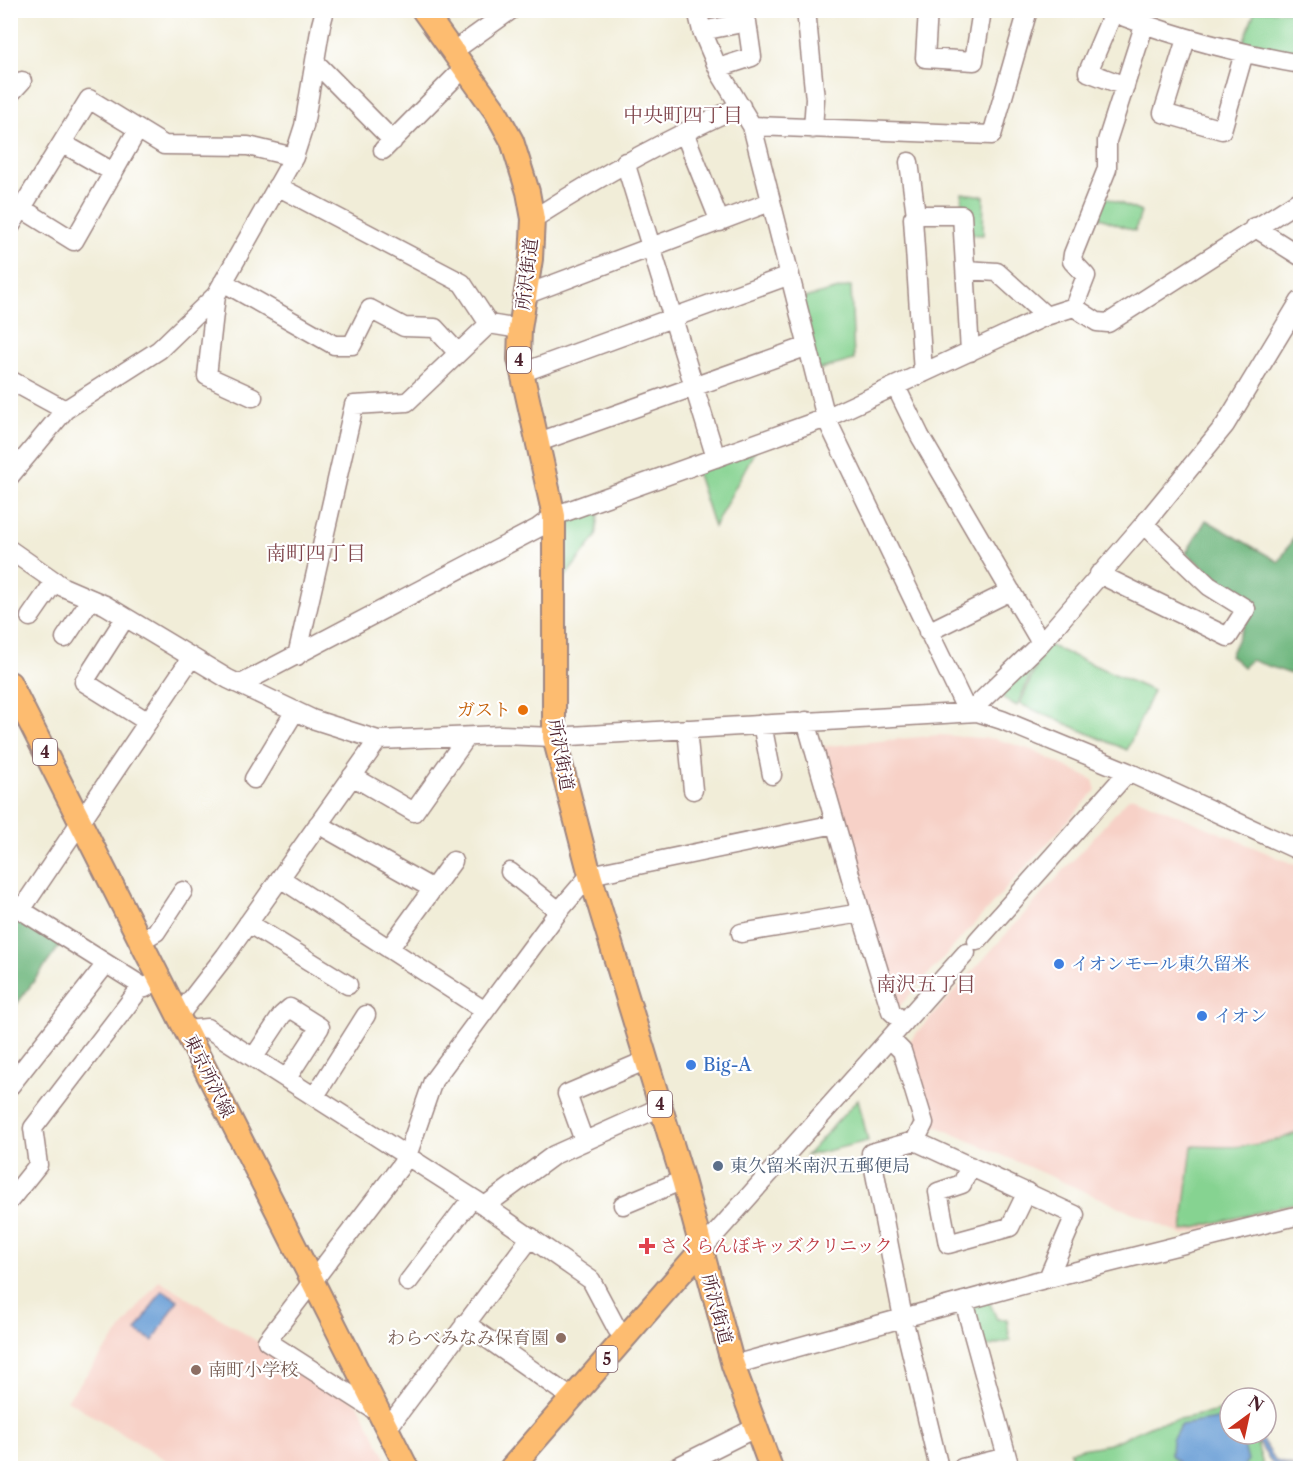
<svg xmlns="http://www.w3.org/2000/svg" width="1311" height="1479" font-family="'Libre Caslon Text','Noto Serif JP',serif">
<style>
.built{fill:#f7d1c7}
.green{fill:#86d391;stroke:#68795e;stroke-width:1.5}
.forest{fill:#6cb57b;stroke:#5b6a53;stroke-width:1.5}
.water{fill:#699ed5;stroke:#5a5e80;stroke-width:1.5}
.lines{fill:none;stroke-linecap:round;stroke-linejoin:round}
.minor-casing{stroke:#9e8682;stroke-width:21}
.major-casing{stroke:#9e8682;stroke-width:26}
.minor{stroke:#fff;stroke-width:18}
.major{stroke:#fdbc70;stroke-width:22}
.food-dot{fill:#e8710a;stroke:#fff;stroke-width:2}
.shop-dot{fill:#3f7fe0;stroke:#fff;stroke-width:2}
.service-dot{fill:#5c6f8a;stroke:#fff;stroke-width:2}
.health-dot{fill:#e0444e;stroke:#fff;stroke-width:2}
.education-dot{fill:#8d6e63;stroke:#fff;stroke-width:2}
.labels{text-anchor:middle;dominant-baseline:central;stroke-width:4.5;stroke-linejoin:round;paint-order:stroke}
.shield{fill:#fff;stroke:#80626b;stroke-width:1.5}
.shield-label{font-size:16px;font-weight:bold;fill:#4a1f2b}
.street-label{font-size:18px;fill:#4a1f2b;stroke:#fff}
.food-label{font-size:18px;fill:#c56008;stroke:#fff;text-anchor:end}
.shop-label{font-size:18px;fill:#366cbe;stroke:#fff;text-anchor:start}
.service-label{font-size:18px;fill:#4e5e75;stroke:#fff;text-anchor:start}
.health-label{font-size:18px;fill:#be3a42;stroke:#fff;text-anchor:start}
.education-label{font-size:18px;fill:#785e54;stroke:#fff;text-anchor:end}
.neighbourhood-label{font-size:20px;fill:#7f454b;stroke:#fff}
</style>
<rect width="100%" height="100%" fill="#fff"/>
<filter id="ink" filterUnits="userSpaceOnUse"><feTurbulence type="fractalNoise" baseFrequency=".0167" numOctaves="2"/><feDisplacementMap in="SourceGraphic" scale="12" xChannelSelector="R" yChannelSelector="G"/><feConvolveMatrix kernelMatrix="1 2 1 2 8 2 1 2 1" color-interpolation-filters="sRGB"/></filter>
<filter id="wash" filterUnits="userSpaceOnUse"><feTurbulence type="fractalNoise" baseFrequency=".008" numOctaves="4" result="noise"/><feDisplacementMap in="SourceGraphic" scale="24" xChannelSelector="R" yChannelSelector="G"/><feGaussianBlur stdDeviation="1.35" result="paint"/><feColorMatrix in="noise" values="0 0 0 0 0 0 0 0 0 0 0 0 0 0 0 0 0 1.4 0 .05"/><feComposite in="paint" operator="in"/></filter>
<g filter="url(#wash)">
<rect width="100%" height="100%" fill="#f1edd8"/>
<!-- built -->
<path class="built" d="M 939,735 L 996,739 L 1032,750 L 1093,780 L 1096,790 L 896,1010 L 819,747 Z
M 1135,797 L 1300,867 L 1300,1205 L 1183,1235 L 929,1123 L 905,1046 L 1129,798 Z
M 159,1280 L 359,1405 L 390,1466 L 388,1468 L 179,1468 L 67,1400 Z"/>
<!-- green -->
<path class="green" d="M 1255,11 L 1300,11 L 1300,60 L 1242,46 Z
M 962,193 L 984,196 L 983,235 L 966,234 L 961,213 Z
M 1098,194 L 1141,212 L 1135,231 L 1092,215 Z
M 851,286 L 854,360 L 814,371 L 796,300 Z
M 760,441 L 714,527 L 694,465 Z
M 601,499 L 596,537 L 552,594 L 554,516 Z
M 1046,644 L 1153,691 L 1127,750 L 1020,704 Z
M 1042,648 L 1017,706 L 1004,699 L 1001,692 Z
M 858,1099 L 868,1141 L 806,1156 Z
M 1300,1131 L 1300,1202 L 1182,1231 L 1192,1146 C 1231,1148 1265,1148 1300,1131 Z
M 988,1299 L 997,1319 L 1007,1319 L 1010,1341 L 982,1348 L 970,1303 Z
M 1230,1409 L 1230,1434 L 1254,1434 L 1264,1468 L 1073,1468 L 1070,1451 L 1110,1444 L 1154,1424 Z"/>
<!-- forest -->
<path class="forest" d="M 1206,520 L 1279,562 L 1300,527 L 1300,671 L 1291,674 L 1251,660 L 1243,667 L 1230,655 L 1253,606 L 1186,553 Z
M 10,911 L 62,943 L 11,1012 L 10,1012 Z"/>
<!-- water -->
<path class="water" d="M 162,1290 L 178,1300 L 153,1341 L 136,1331 Z
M 1229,1417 L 1230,1434 L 1258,1434 L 1276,1461 L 1300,1468 L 1273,1464 L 1255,1438 L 1243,1442 L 1248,1461 L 1242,1468 L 1183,1468 L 1171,1455 L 1172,1439 L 1181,1425 Z"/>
</g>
<g filter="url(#ink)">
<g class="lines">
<defs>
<path id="minor" d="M 697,10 L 702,31 L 720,73 L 752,126 L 826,418 L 967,711
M 806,10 L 815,99 L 813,129
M 928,10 L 925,58 L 974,61 L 982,10
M 1107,10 C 1170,36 1234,52 1300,64
M 1113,13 L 1088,72 L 1125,86
M 702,31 L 747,22 L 752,57 L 718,68
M 1186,39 L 1163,113 L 1222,130 L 1244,53
M 452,52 L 511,10
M 315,62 L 393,141
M 10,94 L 22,81
M 752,126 L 992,135 L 1028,10
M 684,132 L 720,222
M 62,143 L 113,172
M 383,150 L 464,68
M 625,162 L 716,458
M 909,162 L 916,215 L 913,218 L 923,373
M 277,186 L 462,283 L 489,324
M 21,208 L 74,241 L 138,129
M 916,215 L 962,215 L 970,352
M 533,219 C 600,176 668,138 741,106
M 10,227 L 89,99 L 164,145 L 248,146 L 294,157
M 1254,227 L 1300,256
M 966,270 L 997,272 L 1046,316
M 223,282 L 334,345 L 352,345 L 370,309 L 404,327 L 435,328 L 458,353
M 216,295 L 207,376 L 253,397
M 525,295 L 770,202
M 1074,307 L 1086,276 L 1072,261 L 1073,254 L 1107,169 L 1107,141 L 1144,26
M 521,373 L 790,275
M 10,380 L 65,410
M 896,387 L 920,436 L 1041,643
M 536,443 L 808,346
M 10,476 L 65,410 L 159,350 L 216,295 L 294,157 L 304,126 L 321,25 L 325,10
M 10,550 L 63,587 L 105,605 L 228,679 L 312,719 L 378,740 L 500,735 L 554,737 L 977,712 L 1002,720 L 1128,772 L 1300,851
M 1099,574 L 1228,637 L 1246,609 L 1209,586 L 1144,524
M 30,617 L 55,581
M 125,618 L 84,682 L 148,722
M 928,632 L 1011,591
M 65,638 L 91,599
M 297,656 L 354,405 L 407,402 L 489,324 L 520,329
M 241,684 L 538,528 L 554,516 L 826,418 L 1046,316 L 1074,307 L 1097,322 L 1108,323 L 1300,200
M 977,712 L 979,703 L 1041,643 L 1144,524 L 1225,425 L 1300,301
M 806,721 L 861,913 L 891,1011 L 904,1023
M 762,724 L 772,775
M 687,729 L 693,790
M 352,776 L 414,812 L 467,737
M 254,779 L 295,711
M 318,824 L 433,889
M 510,872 L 559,911
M 280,878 L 485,1011
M 10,903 L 145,988 L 151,984
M 21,910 L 191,658
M 248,923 L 348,985
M 741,933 L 861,913
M 142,940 L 156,932 L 183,891
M 977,941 L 1128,772
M 389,949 L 453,861
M 180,1014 L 225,956 L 378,740
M 187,1030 L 207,1028 L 485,1206 L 591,1280 L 617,1329 L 628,1336
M 890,1039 L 902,1051 L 924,1123 L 915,1141
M 254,1057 L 282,1015 L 290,1008 L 320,1027 L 287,1078
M 10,1086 L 106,964
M 315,1096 L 366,1015
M 584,1141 L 567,1094 L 647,1060
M 970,1166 L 962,1184 L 938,1192 L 948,1244 L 1010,1227 L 1027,1192
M 10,1200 L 38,1165 L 33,1128 L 142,986
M 623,1205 L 683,1180
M 485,1206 L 554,1155 L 661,1107
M 702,1249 L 966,953
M 408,1282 L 472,1198
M 964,1301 L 1010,1468
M 465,1323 L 573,1399
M 733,1365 L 1033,1282 L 1300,1215
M 379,1413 L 267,1341 L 400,1167 L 407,1156 L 433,1081 L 559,911 L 590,875 L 835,824
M 387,1429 L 531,1237
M 675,1468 L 757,1427
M 939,1468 L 903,1318 L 871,1153 L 915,1141 L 1075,1215 L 1048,1278
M 962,1468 L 1007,1457"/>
<path id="major" d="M 423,10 L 496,112 L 512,141 L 528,192 L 533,219 L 531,259 L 520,329 L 519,359 L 554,516 L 554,737 L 590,875 L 683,1180 L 733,1365 L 771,1468
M 10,683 L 407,1468
M 511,1468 L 702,1249"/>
</defs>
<!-- minor casing -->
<use href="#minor" class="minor-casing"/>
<!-- major casing -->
<use href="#major" class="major-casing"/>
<!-- minor -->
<use href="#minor" class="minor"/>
<!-- major -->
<use href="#major" class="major"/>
</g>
</g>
<!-- markers -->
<circle class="food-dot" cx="523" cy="710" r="6"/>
<g class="shop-dot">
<circle cx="1059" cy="964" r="6"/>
<circle cx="1202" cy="1016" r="6"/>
<circle cx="691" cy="1065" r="6"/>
</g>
<circle class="service-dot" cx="718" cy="1166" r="6"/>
<path class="health-dot" d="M644 1237h6v6h6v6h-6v6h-6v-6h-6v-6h6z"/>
<g class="education-dot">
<circle cx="561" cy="1338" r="6"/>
<circle cx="196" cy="1370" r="6"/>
</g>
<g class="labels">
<!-- shield labels -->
<g class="shield">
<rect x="507" y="347" width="24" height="26" rx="4.5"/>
<rect x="33" y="739" width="24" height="26" rx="4.5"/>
<rect x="648" y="1091" width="24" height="26" rx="4.5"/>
<rect x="596.5" y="1346" width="21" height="26" rx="4.5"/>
</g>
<g class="shield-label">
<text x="519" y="360">4</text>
<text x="45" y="752">4</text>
<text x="660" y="1104">4</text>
<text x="607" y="1359">5</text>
</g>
<!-- street labels -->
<g class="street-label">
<text transform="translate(527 274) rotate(-83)">所沢街道</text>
<text transform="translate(561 755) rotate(80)">所沢街道</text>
<text transform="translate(209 1076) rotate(64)">東京所沢線</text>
<text transform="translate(717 1309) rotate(75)">所沢街道</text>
</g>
<!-- food labels -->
<g class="food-label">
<text x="511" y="710">ガスト</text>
</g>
<!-- shop labels -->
<g class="shop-label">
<text x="1071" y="964">イオンモール東久留米</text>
<text x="1214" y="1016">イオン</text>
<text x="703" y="1065">Big-A</text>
</g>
<!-- service labels -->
<g class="service-label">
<text x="730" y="1166">東久留米南沢五郵便局</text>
</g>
<!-- health labels -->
<g class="health-label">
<text x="660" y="1246">さくらんぼキッズクリニック</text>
</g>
<!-- education labels -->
<g class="education-label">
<text x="549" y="1338">わらべみなみ保育園</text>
<text x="208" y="1370" text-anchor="start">南町小学校</text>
</g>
<!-- neighbourhood labels -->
<g class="neighbourhood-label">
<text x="683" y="115">中央町四丁目</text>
<text x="316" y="553">南町四丁目</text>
<text x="926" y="984">南沢五丁目</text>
</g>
</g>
<!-- margin -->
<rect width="1311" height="1479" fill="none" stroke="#fff" stroke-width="36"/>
<!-- north arrow -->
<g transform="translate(1248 1416) rotate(33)"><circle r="28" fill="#ffffff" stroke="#b7a5aa" stroke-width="1.5"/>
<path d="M0-4.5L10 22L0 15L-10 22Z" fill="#c8321e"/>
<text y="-9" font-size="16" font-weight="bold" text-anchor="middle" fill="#4a1f2b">N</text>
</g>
</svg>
